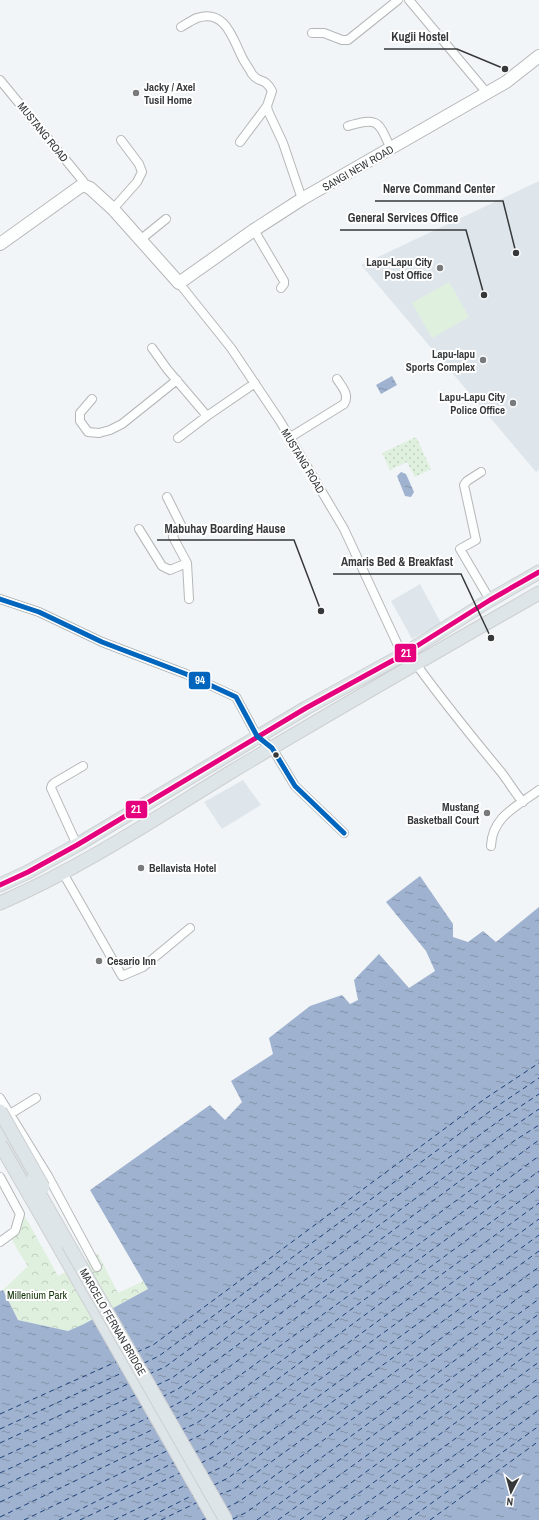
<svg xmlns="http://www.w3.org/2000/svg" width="539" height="1520" font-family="'Archivo Narrow',sans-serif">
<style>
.built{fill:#dee6ec}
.grass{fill:url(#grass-dots)}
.park{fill:url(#park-crowns)}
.pitch{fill:#dff0de}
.water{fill:url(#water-ripples)}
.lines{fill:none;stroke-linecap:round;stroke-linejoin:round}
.ferry{stroke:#1e4176;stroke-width:1;stroke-dasharray:5 4;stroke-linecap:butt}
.street-casing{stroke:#b4b7b8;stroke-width:10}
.secondary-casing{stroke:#b4b7b8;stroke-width:14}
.primary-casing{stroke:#cecfd1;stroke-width:15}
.street{stroke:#fdfefe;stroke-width:8}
.secondary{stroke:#fdfefe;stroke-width:12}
.primary{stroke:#dde5e8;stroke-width:13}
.primary-bridge-casing{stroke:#cecfd1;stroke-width:15;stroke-linecap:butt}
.primary-bridge{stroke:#dde5e8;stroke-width:13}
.bus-1-casing{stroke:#fff;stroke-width:8}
.bus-2-casing{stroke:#fff;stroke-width:8}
.bus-1{stroke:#e5007d;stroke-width:5}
.bus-2{stroke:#0065bd;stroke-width:5}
.poi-dot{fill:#787a7c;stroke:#fff;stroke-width:1.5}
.bus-dot{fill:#36383a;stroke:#fff;stroke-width:1.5}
.labels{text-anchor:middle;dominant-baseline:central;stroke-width:4;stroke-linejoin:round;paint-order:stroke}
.poi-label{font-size:11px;font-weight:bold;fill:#36383a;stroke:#fff;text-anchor:end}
.street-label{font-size:11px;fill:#36383a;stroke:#fff}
.park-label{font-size:11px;fill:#143509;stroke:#fff}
.leader{fill:none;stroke:#36383a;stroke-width:1.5}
.callout-dot{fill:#36383a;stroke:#fff;stroke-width:1.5}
.callout-label{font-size:12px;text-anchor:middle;font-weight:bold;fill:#36383a;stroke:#fff;stroke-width:4;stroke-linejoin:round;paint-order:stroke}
.line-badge{stroke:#fff;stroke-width:1.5}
.badge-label{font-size:11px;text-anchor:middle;font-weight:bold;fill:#fff}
</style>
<defs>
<pattern id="grass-dots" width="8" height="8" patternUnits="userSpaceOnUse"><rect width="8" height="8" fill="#dff0de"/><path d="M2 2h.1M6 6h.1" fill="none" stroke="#c0cfbf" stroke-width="1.8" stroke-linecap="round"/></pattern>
<pattern id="park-crowns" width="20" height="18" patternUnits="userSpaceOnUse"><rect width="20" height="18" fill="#dff0de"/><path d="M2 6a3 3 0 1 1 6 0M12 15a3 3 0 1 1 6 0" fill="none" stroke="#c0cfbf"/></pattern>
<pattern id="water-ripples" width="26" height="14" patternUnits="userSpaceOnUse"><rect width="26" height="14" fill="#9fb2d0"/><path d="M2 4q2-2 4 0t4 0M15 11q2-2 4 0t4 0" fill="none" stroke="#8292aa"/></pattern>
</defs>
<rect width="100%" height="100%" fill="#f2f5f7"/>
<!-- built -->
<path class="built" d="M 539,181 L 539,470 L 536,472 L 361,265 Z
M 420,584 L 441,623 L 412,639 L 391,601 Z
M 243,780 L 261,805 L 222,829 L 204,802 Z"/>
<!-- grass -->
<path class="grass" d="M 416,437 L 431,469 L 415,477 L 407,462 L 390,470 L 382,453 Z"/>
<!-- park -->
<path class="park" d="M 22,1211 L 58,1276 L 98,1254 L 118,1293 L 144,1281 L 149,1289 L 84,1324 L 68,1331 L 18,1320 L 3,1290 L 28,1266 C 24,1260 12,1242 11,1236 C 9,1227 14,1216 22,1211 Z"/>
<!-- pitch -->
<path class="pitch" d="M 449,282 L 469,317 L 432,338 L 412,303 Z"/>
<!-- water -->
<path class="water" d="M 392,376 L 397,385 L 381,394 L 376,385 Z
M 401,472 L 406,474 L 414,492 L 411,497 L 405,496 L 397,476 Z
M 420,876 L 453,924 L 453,937 L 468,942 L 483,931 L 496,942 L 539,907 L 539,1520 L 0,1520 L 0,1291 L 3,1290 L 18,1320 L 68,1331 L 84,1324 L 148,1289 L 90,1190 L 210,1105 L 225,1120 L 242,1102 L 231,1081 L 273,1054 L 269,1038 L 310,1006 L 342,995 L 350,1004 L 358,1000 L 354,980 L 379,954 L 409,988 L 435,971 L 426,951 L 386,902 Z"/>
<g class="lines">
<!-- ferry -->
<path class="ferry" d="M 137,1352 L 153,1345 L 486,1098 L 539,1063
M 144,1363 L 159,1356 L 493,1109 L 539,1078
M 149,1374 L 165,1367 L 500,1120 L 539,1094
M 157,1385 L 172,1378 L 507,1131 L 539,1109
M 162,1397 L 178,1389 L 514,1141 L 539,1125
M 169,1408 L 184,1400 L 539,1140
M 0,1414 L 118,1361
M 175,1419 L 190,1412 L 539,1156
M 0,1429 L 124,1372
M 181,1430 L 197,1423 L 539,1171
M 188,1441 L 203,1434 L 539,1187
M 0,1443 L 130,1383
M 194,1453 L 209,1445 L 539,1203
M 0,1458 L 135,1395
M 201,1463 L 215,1456 L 539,1219
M 0,1473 L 143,1406
M 207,1474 L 222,1467 L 539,1235
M 214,1485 L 228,1478 L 539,1251
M 0,1487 L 150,1417
M 218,1495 L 234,1489 L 539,1267
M 0,1502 L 156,1428
M 226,1508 L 240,1501 L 539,1283
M 0,1517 L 162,1439
M 233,1519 L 247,1512 L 539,1299
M 24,1520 L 169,1450
M 59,1520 L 175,1462
M 80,1520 L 182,1472
M 114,1520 L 188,1484
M 144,1520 L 193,1495
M 161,1520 L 198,1502
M 202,1520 L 207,1518
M 257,1520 L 539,1314
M 278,1520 L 539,1330
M 300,1520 L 539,1346
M 322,1520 L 539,1362
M 343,1520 L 539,1378
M 365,1520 L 539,1394
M 387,1520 L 539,1410
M 408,1520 L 539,1426
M 430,1520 L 539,1441"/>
<defs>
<path id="street" d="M 409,0 L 487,93
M 181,27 C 186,24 192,20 197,18 C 224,9 232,36 241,55 C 244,62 249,68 252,74 C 259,84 264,76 272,91 L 267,106 L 268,111 L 283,143 L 302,199
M 312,33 L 324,33 L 342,40 L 348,40 L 398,0
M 0,80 L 83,181 L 85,186
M 348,126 C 379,117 378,121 391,149
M 240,142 L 267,106
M 113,209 L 137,182 L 142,172 L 139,164 L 121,140
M 254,230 L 284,281 L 284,284 L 281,288
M 140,240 L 166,219
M 179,283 L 231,348 L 280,421 L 344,529 L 402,654
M 152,348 L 167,369 L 207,416
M 92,399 L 80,413 L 80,421 L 88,432 L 99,433 L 110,430 L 122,424 L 177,380
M 178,438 L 207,416 L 255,383
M 289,438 L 344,404 C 350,395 342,387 337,379
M 481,472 L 467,481 L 464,485 L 476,540 L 460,549 L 490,600
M 167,497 L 181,525 L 174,533 L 173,537 L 187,563 L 189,599
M 139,529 L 162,566 L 170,570 L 187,563
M 0,599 L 39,612 L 102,642 L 186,674 L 236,697 L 257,736 L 272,748 L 295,786 L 344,833
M 416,664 C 443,701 472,737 501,772 C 509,782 514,792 523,802
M 77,845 L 51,788 L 52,785 L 54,783 L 83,766
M 491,846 C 492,816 518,806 539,790
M 63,873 L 122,976 L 143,967 L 190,928
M 0,1098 L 48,1176 L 97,1267
M 10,1114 L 36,1098
M 0,1177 L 20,1214 L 15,1231 L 0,1242"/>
<path id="secondary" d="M 0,244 L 81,186 L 85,186 L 90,188 L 113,209 L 179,283 L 254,230 L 302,199 L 506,82 L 539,56"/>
<path id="primary" d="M 0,885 L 28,872 L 77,845 L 306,708 L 401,656 L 490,600 L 539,572
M 0,903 C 81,868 156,818 231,772 C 333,711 436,652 539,593
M 0,1125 L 32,1181
M 57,1243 L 215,1520"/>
</defs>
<!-- street casing -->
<use href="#street" class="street-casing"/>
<!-- secondary casing -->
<use href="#secondary" class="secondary-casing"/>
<!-- primary casing -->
<use href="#primary" class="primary-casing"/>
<!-- street -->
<use href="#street" class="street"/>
<!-- secondary -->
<use href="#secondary" class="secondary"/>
<!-- primary -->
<use href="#primary" class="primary"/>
<defs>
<path id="primary-bridge" d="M 0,1111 L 43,1187
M 0,1144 L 57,1243
M 32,1181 L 226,1520"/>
</defs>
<!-- primary-bridge casing -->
<use href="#primary-bridge" class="primary-bridge-casing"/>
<!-- primary-bridge -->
<use href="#primary-bridge" class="primary-bridge"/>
<defs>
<path id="bus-1" d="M 0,885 L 28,872 L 77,845 L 306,708 L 401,656 L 490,600 L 539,572"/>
<path id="bus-2" d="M 0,599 L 39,612 L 102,642 L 186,674 L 236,697 L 257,736 L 272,748 L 295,786 L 344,833"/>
</defs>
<!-- bus-1 casing -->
<use href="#bus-1" class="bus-1-casing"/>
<!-- bus-2 casing -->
<use href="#bus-2" class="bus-2-casing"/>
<!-- bus-1 -->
<use href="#bus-1" class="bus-1"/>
<!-- bus-2 -->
<use href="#bus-2" class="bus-2"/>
</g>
<!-- markers -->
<g class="poi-dot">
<circle cx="136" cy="93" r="4"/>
<circle cx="440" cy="268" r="4"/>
<circle cx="483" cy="360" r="4"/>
<circle cx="513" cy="403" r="4"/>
<circle cx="487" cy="813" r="4"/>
<circle cx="141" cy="868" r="4"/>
<circle cx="99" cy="961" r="4"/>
</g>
<circle class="bus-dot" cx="276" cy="755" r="3.5"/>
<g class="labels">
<!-- poi labels -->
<g class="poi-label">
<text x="144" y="87" text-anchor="start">Jacky / Axel<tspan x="144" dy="13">Tusil Home</tspan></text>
<text x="432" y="262">Lapu-Lapu City<tspan x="432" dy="13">Post Office</tspan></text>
<text x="475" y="354">Lapu-lapu<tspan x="475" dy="13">Sports Complex</tspan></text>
<text x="505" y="397">Lapu-Lapu City<tspan x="505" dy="13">Police Office</tspan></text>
<text x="479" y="807">Mustang<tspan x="479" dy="13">Basketball Court</tspan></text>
<text x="149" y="868" text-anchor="start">Bellavista Hotel</text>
<text x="107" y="961" text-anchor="start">Cesario Inn</text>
</g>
<!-- street labels -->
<g class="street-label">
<text transform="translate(43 132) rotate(51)">MUSTANG ROAD</text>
<text transform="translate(358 168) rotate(-30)">SANGI NEW ROAD</text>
<text transform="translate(303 461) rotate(59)">MUSTANG ROAD</text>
<text transform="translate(113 1322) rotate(60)">MARCELO FERNAN BRIDGE</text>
</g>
<!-- park labels -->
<g class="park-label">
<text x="37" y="1295">Millenium Park</text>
</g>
</g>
<!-- callouts -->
<path class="leader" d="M505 69L457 49H384M516 253L503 201H375M484 295L466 230H340M321 611L294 540H157M491 638L461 574H333"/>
<g class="callout-dot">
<circle cx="505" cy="69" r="4"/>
<circle cx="516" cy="253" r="4"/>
<circle cx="484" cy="295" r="4"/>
<circle cx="321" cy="611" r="4"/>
<circle cx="491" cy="638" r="4"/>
</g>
<g class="callout-label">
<text x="420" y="41">Kugii Hostel</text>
<text x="439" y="193">Nerve Command Center</text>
<text x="403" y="222">General Services Office</text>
<text x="225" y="533">Mabuhay Boarding Hause</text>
<text x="397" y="566">Amaris Bed &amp; Breakfast</text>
</g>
<g class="line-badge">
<rect x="394" y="643" width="23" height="20" rx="4" fill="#e5007d"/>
<rect x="188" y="671" width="23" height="19" rx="4" fill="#0065bd"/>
<rect x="125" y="800" width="23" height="19" rx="4" fill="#e5007d"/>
</g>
<g class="badge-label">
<text x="406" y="657">21</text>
<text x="200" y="684">94</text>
<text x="136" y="813">21</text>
</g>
<!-- north arrow -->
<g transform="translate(511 1492) rotate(186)" stroke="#ffffff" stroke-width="3" paint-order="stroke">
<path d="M0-3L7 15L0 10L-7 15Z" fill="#36383a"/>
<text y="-6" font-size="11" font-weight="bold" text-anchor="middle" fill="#36383a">N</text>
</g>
</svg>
